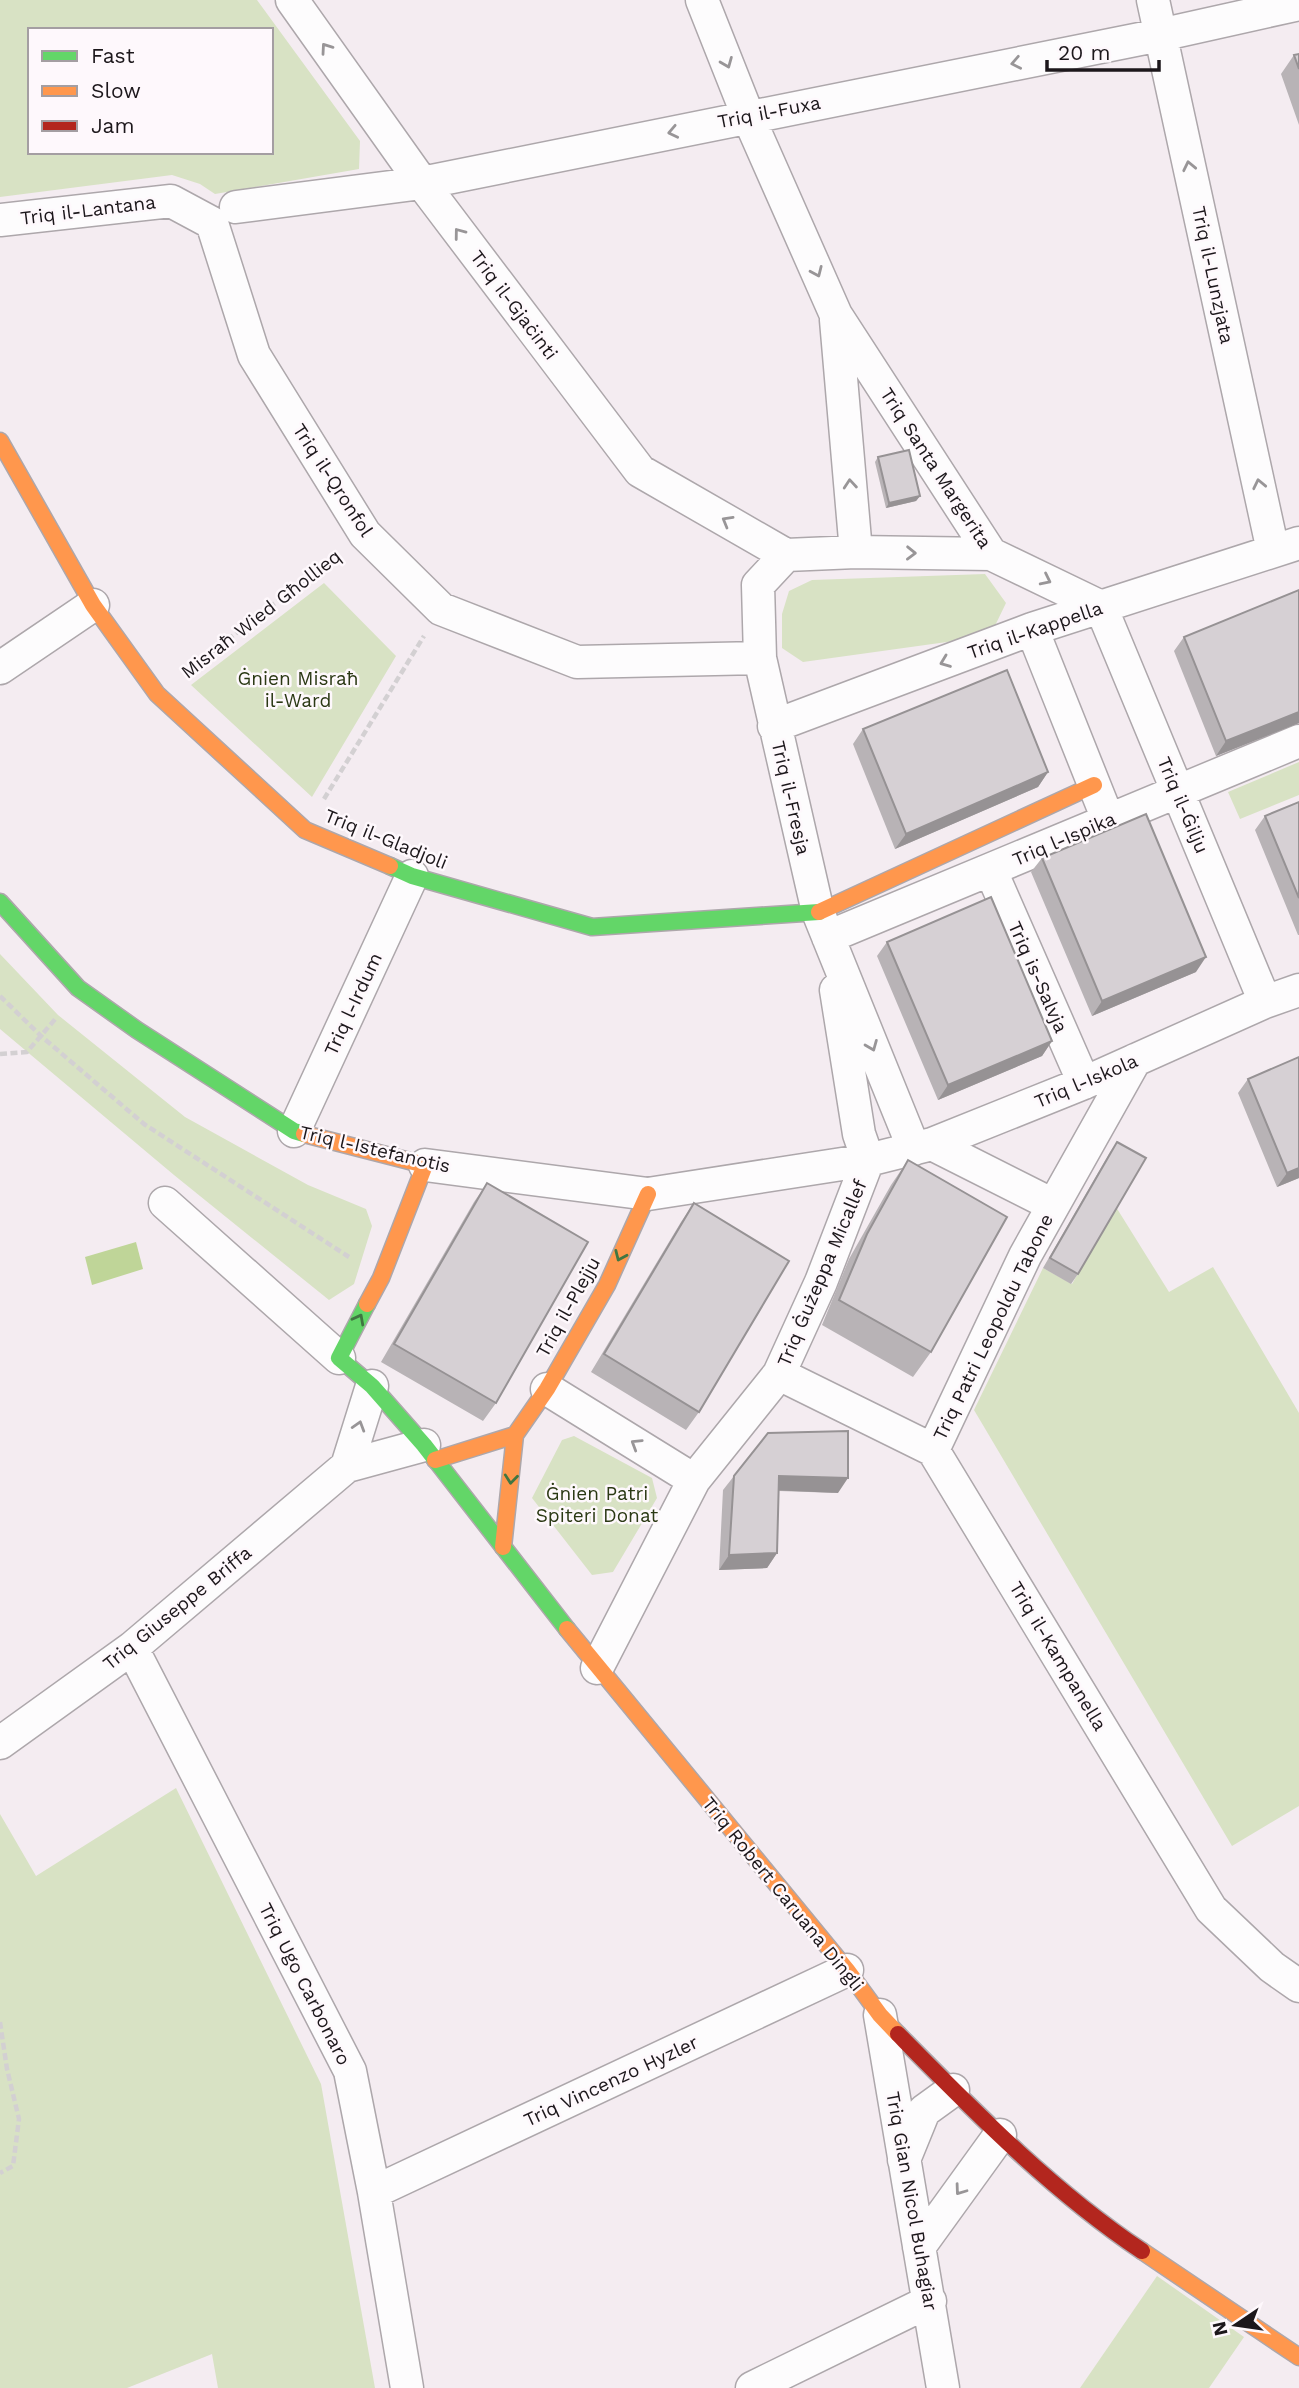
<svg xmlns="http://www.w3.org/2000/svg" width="1299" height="2388" font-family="'Work Sans',sans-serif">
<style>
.green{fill:#d8e2c4;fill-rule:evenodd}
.water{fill:#bfd598}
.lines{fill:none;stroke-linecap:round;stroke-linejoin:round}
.street-casing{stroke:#ada7ab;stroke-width:35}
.fast-casing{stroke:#ada7ab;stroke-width:19}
.slow-casing{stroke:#ada7ab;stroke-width:19}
.jam-casing{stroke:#ada7ab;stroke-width:19}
.path{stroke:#d3d0d2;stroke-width:4.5;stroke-dasharray:7 3.5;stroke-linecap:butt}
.street{stroke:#fdfcfd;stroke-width:32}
.fast{stroke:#63d668;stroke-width:16}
.slow{stroke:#ff974d;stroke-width:16}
.jam{stroke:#b3261e;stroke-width:16}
.wall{fill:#b8b3b6}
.shaded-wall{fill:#969294}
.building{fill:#d6d0d4;stroke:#969294;stroke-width:2}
.oneway{stroke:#989597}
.oneway2{stroke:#407642}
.labels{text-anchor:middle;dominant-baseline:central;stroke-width:5;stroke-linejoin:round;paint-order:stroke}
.street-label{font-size:19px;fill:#1c171b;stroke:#fef8fc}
.park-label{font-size:19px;fill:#2b3914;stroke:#fef8fc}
</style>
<rect width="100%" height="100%" fill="#f4ecf1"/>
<!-- green -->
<path class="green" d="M 0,0 L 257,0 L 360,141 L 359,169 L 215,194 L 200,184 L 172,175 L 0,197 ZM 30,30 L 271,30 L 271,152 L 30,152 Z
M 985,574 L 1006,603 L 990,636 L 803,662 L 782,648 L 782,614 L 789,591 L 812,580 Z
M 324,583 L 396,656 L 312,797 L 191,685 Z
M 1299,762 L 1299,795 L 1240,819 L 1228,792 Z
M 0,954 L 58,1015 L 185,1117 L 308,1185 L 366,1209 L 372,1226 L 354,1284 L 329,1300 L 174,1175 L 0,1029 Z
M 1116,1207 L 1169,1292 L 1213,1267 L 1299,1413 L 1299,1806 L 1232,1846 L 974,1410 L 1043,1268 L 1072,1284 Z
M 574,1436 L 652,1478 L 657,1498 L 613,1572 L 592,1575 L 532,1498 L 562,1440 Z
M 176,1788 L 321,2084 L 375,2388 L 218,2388 L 212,2354 L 127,2388 L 0,2388 L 0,1814 L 36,1876 Z
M 1157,2276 L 1244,2337 L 1209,2388 L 1080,2388 Z"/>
<!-- water -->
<path class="water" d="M 136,1242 L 143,1269 L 92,1285 L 85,1257 Z"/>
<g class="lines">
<defs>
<path id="street" d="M 292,0 L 422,183 L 640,471 L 786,555
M 702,0 L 748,116 L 836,315 L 991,554 L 1101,607
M 1153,0 L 1273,551
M 236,207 L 422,183 L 1160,35 L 1299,4
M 0,220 L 171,201 L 212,223 L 254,355 L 365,534 L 441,609 L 577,662 L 760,658
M 836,320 L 856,552
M 1101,607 L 1265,1002
M 1032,629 L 1103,807
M 0,668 L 93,605
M 774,726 L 1032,629 L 1299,543
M 991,871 L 1084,1083
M 828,937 L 1299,741
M 836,990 L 859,1134 L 868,1160
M 294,1131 L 412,876
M 932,1144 L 1053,1205
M 914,1149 L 818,912 L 760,658 L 758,585 L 786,555 L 856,552 L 991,554
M 425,1165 L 648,1194 L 868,1160 L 932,1144 L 1084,1083 L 1265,1002 L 1299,990
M 165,1203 L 339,1358
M 779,1374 L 933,1450 L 1211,1909 L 1272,1967 L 1299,1986
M 547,1389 L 694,1480
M 933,1450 L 1025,1256 L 1135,1060
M 347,1466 L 372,1386
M 132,1648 L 350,2071 L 374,2192 L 407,2388
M 597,1668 L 694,1480 L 779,1374 L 821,1282 L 868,1160
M 0,1743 L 132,1648 L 347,1466 L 424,1445
M 880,2015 L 943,2388
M 904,2160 L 924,2111 L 953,2090
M 374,2192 L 847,1970
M 919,2247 L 1000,2135
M 752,2388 L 930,2301"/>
<path id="fast" d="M 390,866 L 412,876 L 592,927 L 819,912
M 0,902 L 78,988 L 137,1030 L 294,1131 L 304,1134
M 367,1304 L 339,1358 L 372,1386 L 424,1445 L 567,1629"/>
<path id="slow" d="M 0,441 L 93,605 L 157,694 L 305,830 L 390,866
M 819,912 L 1094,785
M 304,1134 L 425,1165 L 381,1278 L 367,1304
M 435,1460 L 515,1435
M 503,1547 L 515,1435 L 547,1389 L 607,1285 L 648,1194
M 567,1629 L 847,1970 L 880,2015 L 898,2034
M 1142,2251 L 1299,2357"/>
<path id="jam" d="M 898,2034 C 974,2111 1052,2191 1142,2251"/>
</defs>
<!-- street casing -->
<use href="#street" class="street-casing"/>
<!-- fast casing -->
<use href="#fast" class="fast-casing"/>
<!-- slow casing -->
<use href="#slow" class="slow-casing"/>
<!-- jam casing -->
<use href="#jam" class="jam-casing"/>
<!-- path -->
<path class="path" d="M 186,672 L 337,555
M 324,799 L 424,636
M 0,996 L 41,1036 L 144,1124 L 349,1257
M 0,1054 L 27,1052 L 57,1017
M 0,2022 L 7,2069 L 19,2119 L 13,2166 L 0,2173"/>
<!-- street -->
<use href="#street" class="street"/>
<!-- fast -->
<use href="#fast" class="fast"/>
<!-- slow -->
<use href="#slow" class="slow"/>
<!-- jam -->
<use href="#jam" class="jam"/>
</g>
<!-- wall -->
<path class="wall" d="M 1299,54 L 1299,125 L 1281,74 L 1294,55 Z
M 878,457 L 920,496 L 916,501 L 886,508 L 875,462 Z
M 1184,637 L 1299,723 L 1216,756 L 1174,651 Z
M 863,729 L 1048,772 L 1038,787 L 895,849 L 853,744 Z
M 1299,802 L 1299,935 L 1298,935 L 1255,830 L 1265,816 Z
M 1042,858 L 1196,972 L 1092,1016 L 1031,872 Z
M 887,942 L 1052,1041 L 1042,1056 L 938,1100 L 877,956 Z
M 1299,1057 L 1299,1178 L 1277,1187 L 1238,1093 L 1248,1079 Z
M 1117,1142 L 1078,1274 L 1071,1284 L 1043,1268 L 1110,1152 Z
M 908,1160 L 931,1352 L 913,1377 L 822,1325 L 849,1259 L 891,1185 Z
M 487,1183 L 496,1403 L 483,1421 L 381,1362 L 474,1202 Z
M 694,1203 L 699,1412 L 686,1430 L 591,1372 L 681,1222 Z
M 734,1476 L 838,1493 L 779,1491 L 777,1553 L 767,1568 L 719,1570 L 723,1490 Z"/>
<!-- shaded-wall -->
<path class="shaded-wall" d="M 920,496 L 916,501 L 886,508 L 889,503 Z
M 1299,712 L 1299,723 L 1216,756 L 1226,741 Z
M 1048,772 L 1038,787 L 895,849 L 906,834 Z
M 1206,957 L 1196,972 L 1092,1016 L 1102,1001 Z
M 1052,1041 L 1042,1056 L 938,1100 L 948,1085 Z
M 1299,1168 L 1299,1178 L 1277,1187 L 1287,1173 Z
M 779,1476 L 848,1478 L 838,1493 L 769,1490 Z
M 777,1553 L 767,1568 L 719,1570 L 729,1555 Z"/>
<!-- building -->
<path class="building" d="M 1299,54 L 1299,69 L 1294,55 Z
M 909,450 L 920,496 L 889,503 L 878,457 Z
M 1299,590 L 1299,712 L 1226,741 L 1184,637 Z
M 1007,670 L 1048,772 L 906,834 L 863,729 Z
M 1299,802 L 1299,898 L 1265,816 Z
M 1146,814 L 1206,957 L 1102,1001 L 1042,858 Z
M 991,897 L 1052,1041 L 948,1085 L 887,942 Z
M 1299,1057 L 1299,1168 L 1287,1173 L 1248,1079 Z
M 1117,1142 L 1146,1158 L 1078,1274 L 1050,1258 Z
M 908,1160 L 1007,1217 L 931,1352 L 839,1300 L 867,1234 Z
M 487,1183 L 588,1242 L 496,1403 L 394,1344 Z
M 694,1203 L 789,1261 L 699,1412 L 604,1354 Z
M 848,1431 L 848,1478 L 779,1476 L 777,1553 L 729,1555 L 734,1476 L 768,1433 Z"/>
<!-- one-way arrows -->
<defs><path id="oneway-chevron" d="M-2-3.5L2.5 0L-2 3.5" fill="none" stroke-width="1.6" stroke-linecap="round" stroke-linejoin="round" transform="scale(1.75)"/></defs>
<g class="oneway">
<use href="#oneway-chevron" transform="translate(326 48) rotate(-125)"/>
<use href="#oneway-chevron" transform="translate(727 63) rotate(68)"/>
<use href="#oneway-chevron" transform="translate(1016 63) rotate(169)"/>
<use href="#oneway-chevron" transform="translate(673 132) rotate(168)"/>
<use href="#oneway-chevron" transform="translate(1189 166) rotate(-102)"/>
<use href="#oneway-chevron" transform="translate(459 233) rotate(-127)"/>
<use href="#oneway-chevron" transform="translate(817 272) rotate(66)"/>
<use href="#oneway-chevron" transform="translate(850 484) rotate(-95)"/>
<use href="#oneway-chevron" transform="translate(1259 484) rotate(-102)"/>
<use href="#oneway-chevron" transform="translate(727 521) rotate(-150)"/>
<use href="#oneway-chevron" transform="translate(911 553) rotate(1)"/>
<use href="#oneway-chevron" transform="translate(1046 580) rotate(26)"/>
<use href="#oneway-chevron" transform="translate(945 662) rotate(159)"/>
<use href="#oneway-chevron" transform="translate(872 1046) rotate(68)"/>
<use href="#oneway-chevron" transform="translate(359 1426) rotate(-73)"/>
<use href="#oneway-chevron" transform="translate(636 1444) rotate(-148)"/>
<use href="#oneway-chevron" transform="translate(960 2190) rotate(126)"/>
</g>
<g class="oneway2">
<use href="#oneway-chevron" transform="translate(620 1256) rotate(114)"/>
<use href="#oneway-chevron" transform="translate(359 1319) rotate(-62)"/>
<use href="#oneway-chevron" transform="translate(511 1479) rotate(96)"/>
</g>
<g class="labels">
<!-- street labels -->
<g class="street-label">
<text transform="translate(769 112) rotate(-11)">Triq il-Fuxa</text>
<text transform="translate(88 210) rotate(-7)">Triq il-Lantana</text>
<text transform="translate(1213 275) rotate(78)">Triq il-Lunzjata</text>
<text transform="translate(514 305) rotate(53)">Triq il-Gjaċinti</text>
<text transform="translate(936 468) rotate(57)">Triq Santa Margerita</text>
<text transform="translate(333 480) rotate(57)">Triq il-Qronfol</text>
<text transform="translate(261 614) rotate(-38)">Misraħ Wied Għollieq</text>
<text transform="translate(1035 630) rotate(-19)">Triq il-Kappella</text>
<text transform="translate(791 798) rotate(77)">Triq il-Fresja</text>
<text transform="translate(1183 805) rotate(67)">Triq il-Ġilju</text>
<text transform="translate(386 839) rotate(22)">Triq il-Gladjoli</text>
<text transform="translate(1064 839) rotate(-23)">Triq l-Ispika</text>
<text transform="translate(1038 977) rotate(66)">Triq is-Salvja</text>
<text transform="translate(353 1004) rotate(-65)">Triq l-Irdum</text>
<text transform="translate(1086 1081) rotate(-23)">Triq l-Iskola</text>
<text transform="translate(375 1149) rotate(13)">Triq l-Istefanotis</text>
<text transform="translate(822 1273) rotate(-67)">Triq Ġużeppa Micallef</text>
<text transform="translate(568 1307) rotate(-61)">Triq il-Plejju</text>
<text transform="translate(993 1327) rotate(-64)">Triq Patri Leopoldu Tabone</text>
<text transform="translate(177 1608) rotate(-39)">Triq Giuseppe Briffa</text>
<text transform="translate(1058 1656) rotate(59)">Triq il-Kampanella</text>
<text transform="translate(783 1894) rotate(51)">Triq Robert Caruana Dingli</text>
<text transform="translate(305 1984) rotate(63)">Triq Ugo Carbonaro</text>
<text transform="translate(611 2081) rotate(-25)">Triq Vincenzo Hyzler</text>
<text transform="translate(912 2201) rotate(80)">Triq Gian Nicol Buhagiar</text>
</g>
<!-- park labels -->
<g class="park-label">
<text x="298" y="678">Ġnien Misraħ<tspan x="298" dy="22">il-Ward</tspan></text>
<text x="597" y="1493">Ġnien Patri<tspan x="597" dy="22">Spiteri Donat</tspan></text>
</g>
</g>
<!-- legend -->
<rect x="28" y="28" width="245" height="126" fill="#fef8fc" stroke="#a49ea2" stroke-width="2"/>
<rect x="42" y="51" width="35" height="10" fill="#63d668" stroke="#a49ea2" stroke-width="2"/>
<text x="91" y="63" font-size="21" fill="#1c171b">Fast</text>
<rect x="42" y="86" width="35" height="10" fill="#ff974d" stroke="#a49ea2" stroke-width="2"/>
<text x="91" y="98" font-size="21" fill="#1c171b">Slow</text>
<rect x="42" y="121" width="35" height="10" fill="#b3261e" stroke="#a49ea2" stroke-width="2"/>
<text x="91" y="133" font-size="21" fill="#1c171b">Jam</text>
<!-- north arrow -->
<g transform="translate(1236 2325) rotate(257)" stroke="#fef8fc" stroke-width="5" paint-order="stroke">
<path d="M0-5L12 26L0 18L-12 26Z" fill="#1c171b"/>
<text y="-10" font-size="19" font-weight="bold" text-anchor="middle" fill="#1c171b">N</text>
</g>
<!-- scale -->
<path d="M1047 60v10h112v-10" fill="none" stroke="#1c171b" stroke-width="3.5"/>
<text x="1058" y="60" font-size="21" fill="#1c171b" stroke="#fef8fc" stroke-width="5" paint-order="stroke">20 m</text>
</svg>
